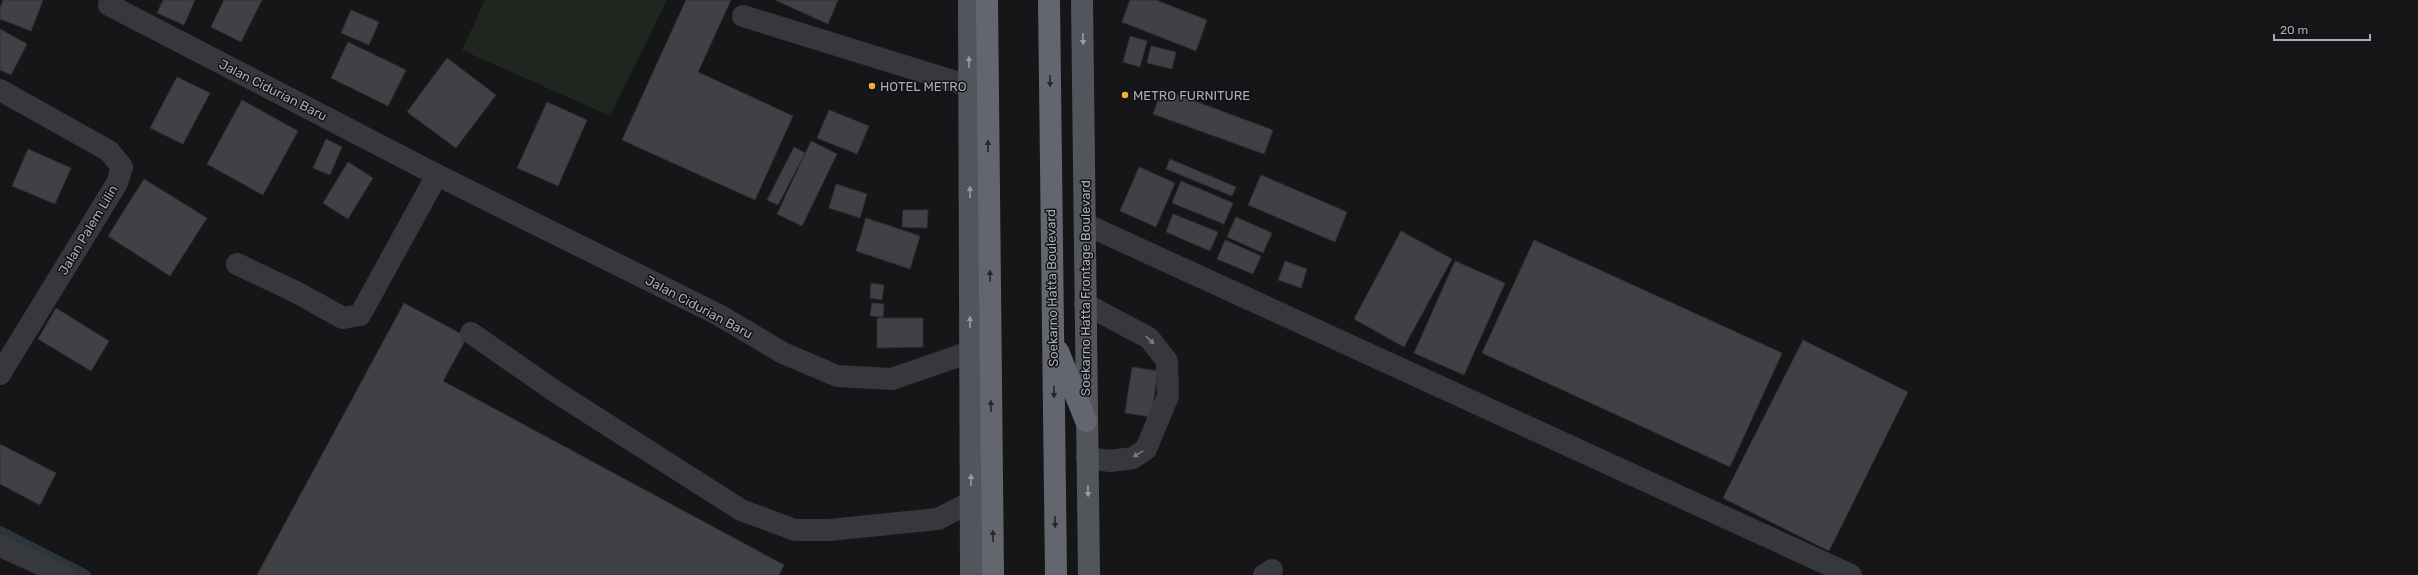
<svg xmlns="http://www.w3.org/2000/svg" width="2418" height="575" font-family="Rubik,sans-serif">
<style>
.green{fill:#1e261f}
.lines{fill:none;stroke-linecap:round;stroke-linejoin:round}
.stream{stroke:#2c353c;stroke-width:10}
.building{fill:#404145;stroke:#303034}
.minor{stroke:#37383d;stroke-width:22}
.major{stroke:#53555c;stroke-width:22}
.highway{stroke:#63666e;stroke-width:22}
.oneway{fill:#979ba6}
.oneway2{fill:#26262a}
.oneway3{fill:#757881}
.poi-dot{fill:#f2b134;stroke:#111113;stroke-width:1.5}
.labels{text-anchor:middle;dominant-baseline:central;stroke-width:3;stroke-linejoin:round;paint-order:stroke}
.poi-label{font-size:13px;fill:#a8adb8;stroke:#111113;text-anchor:start}
.street-label{font-size:13px;fill:#a8adb8;stroke:#111113}
</style>
<rect width="100%" height="100%" fill="#161618"/>
<!-- green -->
<path class="green" d="M 485,0 L 667,0 L 610,116 L 462,50 Z"/>
<g class="lines">
<!-- stream -->
<path class="stream" d="M 0,531 L 86,575"/>
</g>
<!-- building -->
<path class="building" d="M 3,0 L 43,0 L 31,31 L 0,19 L 0,8 Z
M 163,0 L 195,0 L 184,25 L 157,13 Z
M 224,0 L 262,0 L 241,42 L 211,27 Z
M 686,0 L 731,0 L 698,72 L 793,116 L 755,200 L 622,140 Z
M 775,0 L 838,0 L 828,24 Z
M 1130,0 L 1156,0 L 1207,20 L 1196,51 L 1122,22 Z
M 351,10 L 379,22 L 369,45 L 341,33 Z
M 0,29 L 27,44 L 11,75 L 0,70 Z
M 1130,36 L 1147,41 L 1140,67 L 1123,62 Z
M 348,42 L 406,70 L 388,106 L 331,78 Z
M 1151,46 L 1176,52 L 1172,69 L 1147,63 Z
M 447,58 L 496,95 L 456,148 L 407,112 Z
M 177,77 L 210,93 L 183,144 L 150,128 Z
M 1162,89 L 1273,130 L 1264,154 L 1153,114 Z
M 242,100 L 298,131 L 263,195 L 207,164 Z
M 547,102 L 587,120 L 558,186 L 517,168 Z
M 829,110 L 869,126 L 857,154 L 817,138 Z
M 326,139 L 342,147 L 330,175 L 313,168 Z
M 811,141 L 837,154 L 802,226 L 777,214 Z
M 794,147 L 805,153 L 778,205 L 767,200 Z
M 28,149 L 71,168 L 55,204 L 12,186 Z
M 1170,159 L 1236,187 L 1232,196 L 1166,169 Z
M 348,162 L 373,178 L 348,219 L 323,203 Z
M 1139,167 L 1175,183 L 1156,227 L 1120,211 Z
M 1261,175 L 1347,212 L 1335,242 L 1248,205 Z
M 144,179 L 207,218 L 170,276 L 108,236 Z
M 1181,181 L 1233,203 L 1224,224 L 1172,203 Z
M 836,184 L 867,194 L 860,218 L 829,208 Z
M 903,210 L 928,210 L 927,228 L 902,227 Z
M 1173,214 L 1218,232 L 1210,251 L 1166,232 Z
M 1236,217 L 1272,233 L 1263,253 L 1227,237 Z
M 866,218 L 920,236 L 910,269 L 856,251 Z
M 1401,231 L 1452,259 L 1404,347 L 1354,319 Z
M 1225,240 L 1261,256 L 1253,274 L 1217,259 Z
M 1534,240 L 1782,353 L 1730,467 L 1482,353 Z
M 1285,261 L 1307,269 L 1301,288 L 1278,280 Z
M 1455,261 L 1505,283 L 1464,375 L 1414,353 Z
M 871,283 L 884,285 L 882,300 L 870,298 Z
M 404,303 L 467,337 L 443,381 L 784,565 L 779,575 L 257,575 Z
M 872,303 L 884,304 L 883,317 L 870,316 Z
M 56,308 L 109,341 L 91,371 L 38,339 Z
M 877,318 L 923,318 L 923,347 L 877,348 Z
M 1803,340 L 1908,392 L 1829,551 L 1723,498 Z
M 1132,367 L 1158,371 L 1151,417 L 1125,413 Z
M 0,444 L 56,473 L 40,505 L 0,484 Z"/>
<g class="lines">
<!-- minor -->
<path class="minor" d="M 109,5 L 437,175 L 719,315 L 783,353 L 837,376 L 892,379 L 970,352
M 743,16 L 969,86
M 0,90 L 109,151 L 122,167 L 117,183 L 0,374
M 1085,224 L 1851,575
M 237,264 L 296,292 L 343,318 L 360,315 L 437,175
M 1085,304 L 1149,338 L 1167,361 L 1168,396 L 1146,449 L 1133,458 L 1110,461 L 1087,458
M 471,333 L 556,392 L 741,510 L 795,530 L 829,530 L 938,519 L 971,502
M 0,546 L 64,575
M 1264,575 L 1272,570"/>
<!-- major -->
<path class="major" d="M 969,0 L 971,575
M 1082,0 L 1089,575"/>
<!-- highway -->
<path class="highway" d="M 987,0 L 993,575
M 1049,0 L 1056,575
M 1058,351 L 1086,421"/>
</g>
<!-- one-way arrows -->
<defs><path id="oneway-solid" d="M-6-.8H1V-3.2L6.5 0L1 3.2V.8H-6Z"/></defs>
<g class="oneway">
<use href="#oneway-solid" transform="translate(1083 39) rotate(89)"/>
<use href="#oneway-solid" transform="translate(969 62) rotate(-90)"/>
<use href="#oneway-solid" transform="translate(970 192) rotate(-90)"/>
<use href="#oneway-solid" transform="translate(970 322) rotate(-90)"/>
<use href="#oneway-solid" transform="translate(971 480) rotate(-90)"/>
<use href="#oneway-solid" transform="translate(1088 491) rotate(89)"/>
</g>
<g class="oneway2">
<use href="#oneway-solid" transform="translate(1050 81) rotate(89)"/>
<use href="#oneway-solid" transform="translate(988 146) rotate(-91)"/>
<use href="#oneway-solid" transform="translate(990 276) rotate(-91)"/>
<use href="#oneway-solid" transform="translate(1054 392) rotate(89)"/>
<use href="#oneway-solid" transform="translate(991 406) rotate(-91)"/>
<use href="#oneway-solid" transform="translate(1055 522) rotate(89)"/>
<use href="#oneway-solid" transform="translate(993 536) rotate(-91)"/>
</g>
<g class="oneway3">
<use href="#oneway-solid" transform="translate(1150 340) rotate(43)"/>
<use href="#oneway-solid" transform="translate(1138 454) rotate(149)"/>
</g>
<!-- markers -->
<g class="poi-dot">
<circle cx="872" cy="86" r="4"/>
<circle cx="1125" cy="95" r="4"/>
</g>
<g class="labels">
<!-- poi labels -->
<g class="poi-label">
<text x="880" y="86">HOTEL METRO</text>
<text x="1133" y="95">METRO FURNITURE</text>
</g>
<!-- street labels -->
<g class="street-label">
<text transform="translate(273 90) rotate(27)">Jalan Cidurian Baru</text>
<text transform="translate(88 230) rotate(-59)">Jalan Palem Lilin</text>
<text transform="translate(1052 288) rotate(-91)">Soekarno Hatta Boulevard</text>
<text transform="translate(1085 288) rotate(-90)">Soekarno Hatta Frontage Boulevard</text>
<text transform="translate(699 307) rotate(28)">Jalan Cidurian Baru</text>
</g>
</g>
<!-- scale -->
<path d="M2274 34v6h96v-6" fill="none" stroke="#a8adb8" stroke-width="2"/>
<text x="2280" y="34" font-size="12" fill="#a8adb8" stroke="#111113" stroke-width="3" paint-order="stroke">20 m</text>
</svg>
